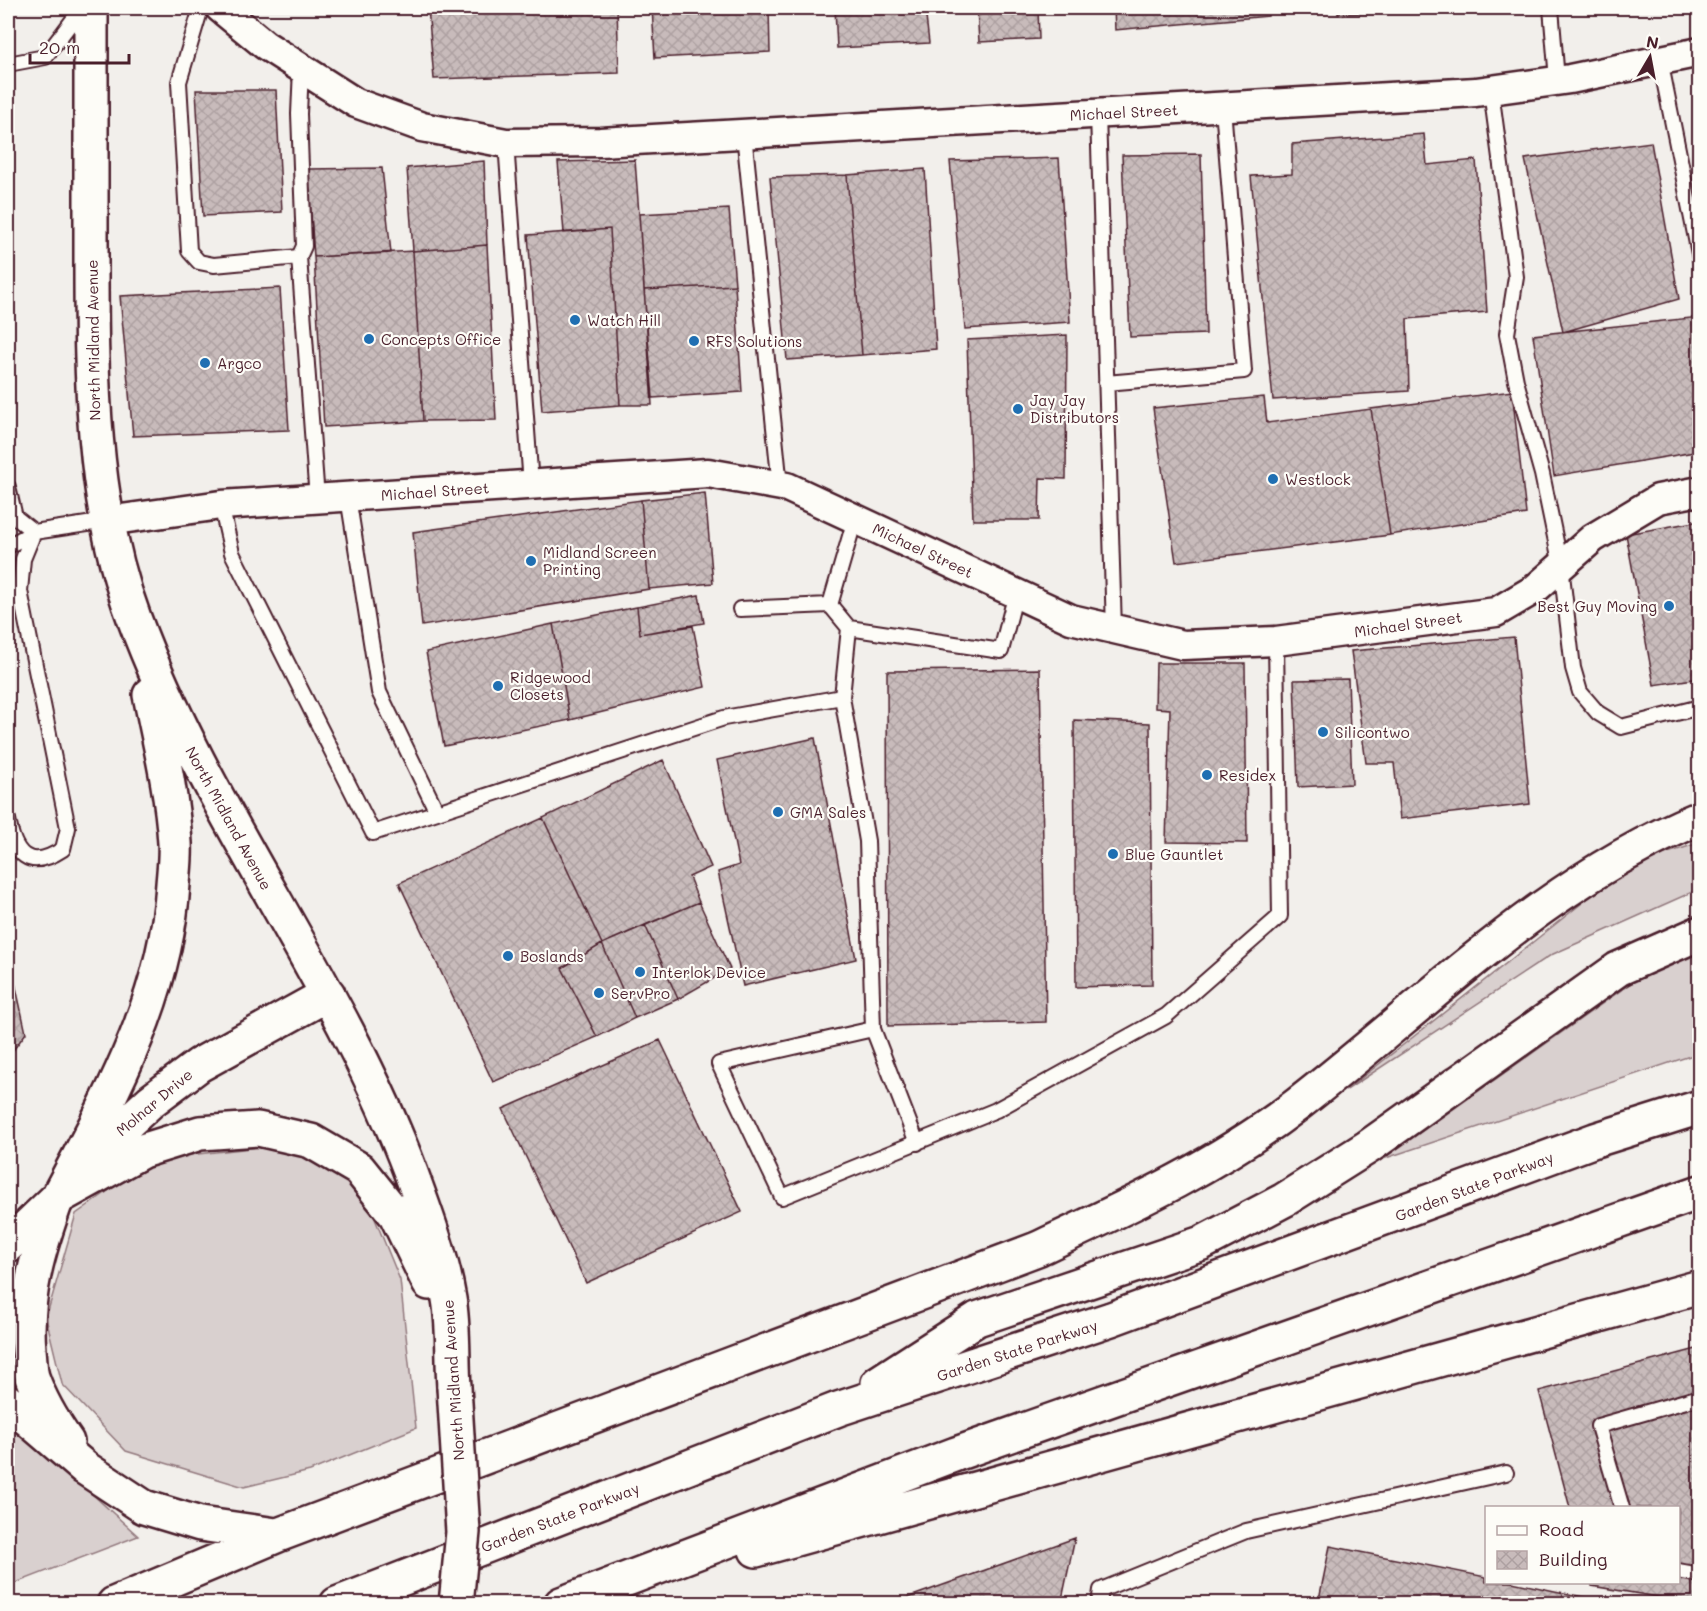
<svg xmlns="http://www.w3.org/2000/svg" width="1707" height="1611" font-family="Mali,sans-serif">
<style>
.grass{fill:#d9d0cf;stroke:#92787d;stroke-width:1.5}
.building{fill:url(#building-cross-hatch);stroke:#4a1f2b;stroke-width:1.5}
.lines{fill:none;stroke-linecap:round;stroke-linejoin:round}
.service-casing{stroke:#4a1f2b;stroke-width:18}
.minor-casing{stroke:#4a1f2b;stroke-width:33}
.tertiary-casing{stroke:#4a1f2b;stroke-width:38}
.motorway-casing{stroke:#4a1f2b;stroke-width:38}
.service{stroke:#fdfcf7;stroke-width:14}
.minor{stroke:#fdfcf7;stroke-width:28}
.tertiary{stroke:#fdfcf7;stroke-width:33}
.motorway{stroke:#fdfcf7;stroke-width:33}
.tertiary-bridge-casing{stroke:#4a1f2b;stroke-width:38;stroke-linecap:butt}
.tertiary-bridge{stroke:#fdfcf7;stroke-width:33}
.poi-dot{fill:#1f6fb2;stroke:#fdfcf7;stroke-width:2}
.labels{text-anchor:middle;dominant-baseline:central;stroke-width:4.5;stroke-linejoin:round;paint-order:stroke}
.street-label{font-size:15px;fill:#4a1f2b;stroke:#fdfcf7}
.poi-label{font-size:15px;fill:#4a1f2b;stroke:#fdfcf7;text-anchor:start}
</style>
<defs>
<pattern id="building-cross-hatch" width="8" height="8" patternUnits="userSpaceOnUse" patternTransform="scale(1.5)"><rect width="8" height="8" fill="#c8bbbb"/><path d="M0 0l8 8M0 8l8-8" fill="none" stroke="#ada0a1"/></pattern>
</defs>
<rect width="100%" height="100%" fill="#f2efeb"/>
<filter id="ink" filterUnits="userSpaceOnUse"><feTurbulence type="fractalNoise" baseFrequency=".0167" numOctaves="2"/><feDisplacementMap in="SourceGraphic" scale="12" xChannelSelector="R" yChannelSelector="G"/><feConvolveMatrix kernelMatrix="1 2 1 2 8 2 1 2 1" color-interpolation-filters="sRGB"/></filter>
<g filter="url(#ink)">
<!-- grass -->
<path class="grass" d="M 1699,843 L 1699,889 L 1551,955 L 1345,1091 L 1630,865 Z
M 1699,947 L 1699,1053 L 1383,1159 L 1651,969 Z
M 278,1145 L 362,1187 L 400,1280 L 416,1428 L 310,1471 L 244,1487 L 126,1451 L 62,1384 L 46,1318 L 76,1214 L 153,1159 Z
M 8,1417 L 138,1536 L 8,1586 Z"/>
<!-- building -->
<path class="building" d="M 428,8 L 617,8 L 619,73 L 434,79 Z
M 652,8 L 769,8 L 770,52 L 655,58 Z
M 835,8 L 925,8 L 929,43 L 837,48 Z
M 977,8 L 1038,8 L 1039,39 L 979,42 Z
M 1114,8 L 1268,8 L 1268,16 L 1115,30 Z
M 1338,8 L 1487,8 L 1488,10 L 1338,14 Z
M 196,90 L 276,90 L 282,212 L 203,216 Z
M 1424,134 L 1427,165 L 1476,160 L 1487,312 L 1407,319 L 1409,391 L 1273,400 L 1251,176 L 1292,174 L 1292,144 Z
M 1651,142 L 1679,299 L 1563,332 L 1525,159 Z
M 1201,154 L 1206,334 L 1130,337 L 1122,155 Z
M 1059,158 L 1070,322 L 965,329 L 950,161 Z
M 635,160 L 639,214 L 652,405 L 620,405 L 610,229 L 564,233 L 558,162 Z
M 484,161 L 487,245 L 413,251 L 407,168 Z
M 382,168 L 391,253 L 314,257 L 308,169 Z
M 925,169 L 936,349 L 862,355 L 847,175 Z
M 847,175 L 862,355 L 787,360 L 770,177 Z
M 729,209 L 735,285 L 644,290 L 639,214 Z
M 610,229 L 620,405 L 542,411 L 528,235 Z
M 487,245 L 496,420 L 423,421 L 413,251 Z
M 413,251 L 423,421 L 324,427 L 314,257 Z
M 735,285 L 742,392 L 653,398 L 644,290 Z
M 280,288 L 289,430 L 133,436 L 120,296 Z
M 1700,317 L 1700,451 L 1554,476 L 1533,335 Z
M 1067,335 L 1066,479 L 1040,478 L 1039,520 L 973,520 L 967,340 Z
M 1512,391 L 1526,514 L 1390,535 L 1371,409 Z
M 1264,397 L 1267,423 L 1371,409 L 1390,535 L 1176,562 L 1153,408 Z
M 705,493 L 713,583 L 649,589 L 641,500 Z
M 641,500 L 649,589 L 422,626 L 413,532 Z
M 1700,521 L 1700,678 L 1654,685 L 1626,534 Z
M 699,595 L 704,623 L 640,634 L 637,607 Z
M 637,607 L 640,634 L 693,626 L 705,687 L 570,720 L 553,624 Z
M 553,624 L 570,720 L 444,746 L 426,652 Z
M 1514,637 L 1530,804 L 1400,819 L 1394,763 L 1366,763 L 1351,651 Z
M 1156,663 L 1245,663 L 1247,843 L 1166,842 L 1170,709 L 1155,708 Z
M 1040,669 L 1046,1022 L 888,1026 L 887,671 Z
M 1348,679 L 1352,784 L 1298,787 L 1294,680 Z
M 1074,720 L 1150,723 L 1152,985 L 1076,987 Z
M 815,738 L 856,959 L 743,986 L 718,872 L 739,865 L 717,760 Z
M 663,760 L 711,867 L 689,877 L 699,902 L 602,944 L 543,818 Z
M 543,818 L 602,944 L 562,968 L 597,1037 L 493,1082 L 399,883 Z
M 699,902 L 730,969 L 678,999 L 645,925 Z
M 645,925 L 678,999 L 635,1018 L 602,944 Z
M 602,944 L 635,1018 L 597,1037 L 562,968 Z
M 8,951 L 26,1033 L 8,1057 Z
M 660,1040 L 742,1212 L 586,1283 L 503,1109 Z
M 1700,1348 L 1700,1604 L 1592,1586 L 1591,1582 L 1678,1582 L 1678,1508 L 1570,1508 L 1539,1391 Z
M 1075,1538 L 1061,1604 L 890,1604 Z
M 1330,1546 L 1486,1577 L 1486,1582 L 1512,1582 L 1616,1604 L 1318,1604 Z
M 1119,1597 L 1154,1604 L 1117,1604 Z"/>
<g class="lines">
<defs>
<path id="service" d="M 201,8 L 179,82 L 189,251 L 199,262 L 214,265 L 299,257 L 304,246 L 299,114 L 301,68
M 1551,8 L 1557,80
M 1660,60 L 1700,259
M 8,64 L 45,57 L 82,8
M 1491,91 L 1516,277 L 1507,334 L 1516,381 L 1542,474 L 1561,566 L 1573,668 L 1580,692 L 1598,713 L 1621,727 L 1700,707
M 1098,114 L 1114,629
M 744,134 L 780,486
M 506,143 L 531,485
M 299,257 L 317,499
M 1106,383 L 1244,371 L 1223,107
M 8,487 L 15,517 L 34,532 L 107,521
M 348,497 L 379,692 L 437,812
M 221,505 L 232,553 L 373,833 L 724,718 L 842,697 L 849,628 L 1001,651 L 1016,593
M 8,546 L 34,532
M 830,605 L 855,519
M 740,609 L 830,605 L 849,628
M 842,697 L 867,841 L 873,1029 L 719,1064 L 782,1197 L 996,1110 L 1166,1016 L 1280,916 L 1276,641
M 8,819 C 14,854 28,872 63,849 L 68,828 L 20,591 L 23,559 L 34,532
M 873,1029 L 917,1143
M 1622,1508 L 1598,1426 L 1700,1397
M 1678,1571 L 1700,1575
M 1099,1604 L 1101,1590 L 1246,1531 L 1506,1473"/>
<path id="minor" d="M 220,8 L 265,45 L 356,103 L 422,127 L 506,143 L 600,142 L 1476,92 L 1570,79 L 1700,52
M 107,521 L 221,505 L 708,473 L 787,487 L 1071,619 L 1183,645 L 1276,641 L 1496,612 L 1535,589 L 1593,538 L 1658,499 L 1700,491"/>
<path id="tertiary" d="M 91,8 C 91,90 91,173 91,256 C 91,377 91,503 134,618 C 206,813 338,978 411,1173 C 426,1214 442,1257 449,1299 C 454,1327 452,1358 454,1387
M 57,1198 C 110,1098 166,999 173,884 C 174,871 176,856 175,843 C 172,793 160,744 150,695
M 57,1198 L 142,1151 L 200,1133 L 258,1129 L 311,1141 L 359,1169 L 396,1215 L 429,1283
M 8,1245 L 57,1198 L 100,1148 L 151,1101 L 199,1065 L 328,994"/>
<path id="motorway" d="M 57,1198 C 39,1248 24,1296 29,1350 C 30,1358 30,1369 32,1377 C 40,1400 53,1422 67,1442
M 878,1383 L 977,1319 L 1202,1243 L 1284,1200 L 1368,1147 L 1618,969 L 1700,933
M 8,1402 L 85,1468 L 144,1507 L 200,1524 L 276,1535
M 756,1550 L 1700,1287
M 114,1604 L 278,1535 L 1037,1249 C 1127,1207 1219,1165 1298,1104 C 1427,1004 1546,881 1700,818
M 337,1604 L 838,1409 L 1111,1319 L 1595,1140 L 1700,1107
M 561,1604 L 956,1454 L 1700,1192"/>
</defs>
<!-- service casing -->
<use href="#service" class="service-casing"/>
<!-- minor casing -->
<use href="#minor" class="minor-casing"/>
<!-- tertiary casing -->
<use href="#tertiary" class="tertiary-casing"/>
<!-- motorway casing -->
<use href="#motorway" class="motorway-casing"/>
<!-- service -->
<use href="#service" class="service"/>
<!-- minor -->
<use href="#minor" class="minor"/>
<!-- tertiary -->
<use href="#tertiary" class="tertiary"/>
<!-- motorway -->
<use href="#motorway" class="motorway"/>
<defs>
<path id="tertiary-bridge" d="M 454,1387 L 463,1532 L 456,1604"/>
</defs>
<!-- tertiary-bridge casing -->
<use href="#tertiary-bridge" class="tertiary-bridge-casing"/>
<!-- tertiary-bridge -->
<use href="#tertiary-bridge" class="tertiary-bridge"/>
</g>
</g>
<!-- markers -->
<g class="poi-dot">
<circle cx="575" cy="320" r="6"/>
<circle cx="369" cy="339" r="6"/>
<circle cx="694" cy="341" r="6"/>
<circle cx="205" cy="363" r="6"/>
<circle cx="1018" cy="409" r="6"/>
<circle cx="1273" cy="479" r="6"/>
<circle cx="531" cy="561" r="6"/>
<circle cx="1669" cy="606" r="6"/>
<circle cx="498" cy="686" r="6"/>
<circle cx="1323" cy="732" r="6"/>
<circle cx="1207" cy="775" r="6"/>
<circle cx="778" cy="812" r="6"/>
<circle cx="1113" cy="854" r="6"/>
<circle cx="508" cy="956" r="6"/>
<circle cx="640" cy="972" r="6"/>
<circle cx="599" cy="993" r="6"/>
</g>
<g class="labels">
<!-- street labels -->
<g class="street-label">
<text transform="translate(1124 112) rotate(-3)">Michael Street</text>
<text transform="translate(93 340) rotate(-91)">North Midland Avenue</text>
<text transform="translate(435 491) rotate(-4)">Michael Street</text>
<text transform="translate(923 550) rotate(25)">Michael Street</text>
<text transform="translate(1408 624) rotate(-8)">Michael Street</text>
<text transform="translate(229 818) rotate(61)">North Midland Avenue</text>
<text transform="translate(154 1102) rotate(-40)">Molnar Drive</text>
<text transform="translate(1474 1186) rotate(-21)">Garden State Parkway</text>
<text transform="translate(1017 1350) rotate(-18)">Garden State Parkway</text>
<text transform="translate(453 1380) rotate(-94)">North Midland Avenue</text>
<text transform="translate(560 1517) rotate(-21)">Garden State Parkway</text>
</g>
<!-- poi labels -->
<g class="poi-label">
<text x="587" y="320">Watch Hill</text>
<text x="381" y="339">Concepts Office</text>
<text x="706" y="341">RFS Solutions</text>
<text x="217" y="363">Argco</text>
<text x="1030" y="400">Jay Jay<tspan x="1030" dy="17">Distributors</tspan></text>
<text x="1285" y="479">Westlock</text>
<text x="543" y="552">Midland Screen<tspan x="543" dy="17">Printing</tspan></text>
<text x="1657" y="606" text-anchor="end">Best Guy Moving</text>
<text x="510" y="677">Ridgewood<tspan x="510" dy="17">Closets</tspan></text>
<text x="1335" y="732">Silicontwo</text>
<text x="1219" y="775">Residex</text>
<text x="790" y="812">GMA Sales</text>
<text x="1125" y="854">Blue Gauntlet</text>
<text x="520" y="956">Boslands</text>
<text x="652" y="972">Interlok Device</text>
<text x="611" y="993">ServPro</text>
</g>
</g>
<!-- margin -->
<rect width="1707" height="1611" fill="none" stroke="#fdfcf7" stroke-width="30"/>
<rect x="15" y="15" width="1677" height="1581" fill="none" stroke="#4a1f2b" stroke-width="2" filter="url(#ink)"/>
<!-- legend -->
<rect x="1485" y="1506" width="195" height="78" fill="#fdfcf7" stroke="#b5a4a5" stroke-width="1.5"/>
<rect x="1497" y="1526" width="30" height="9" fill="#fdfcf7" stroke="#b5a4a5" stroke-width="1.5"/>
<text x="1539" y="1536" font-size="18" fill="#4a1f2b">Road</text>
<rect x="1497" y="1551" width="30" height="18" fill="url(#building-cross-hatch)" stroke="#b5a4a5" stroke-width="1.5"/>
<text x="1539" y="1566" font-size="18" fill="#4a1f2b">Building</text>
<!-- north arrow -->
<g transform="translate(1650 57) rotate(10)" stroke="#fdfcf7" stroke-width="4.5" paint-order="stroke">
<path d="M0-4.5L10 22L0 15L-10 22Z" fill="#4a1f2b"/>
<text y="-9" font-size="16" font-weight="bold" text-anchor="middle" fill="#4a1f2b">N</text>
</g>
<!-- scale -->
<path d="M30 54v9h99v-9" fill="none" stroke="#4a1f2b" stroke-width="3"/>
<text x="39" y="54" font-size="18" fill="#4a1f2b" stroke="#fdfcf7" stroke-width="4.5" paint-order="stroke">20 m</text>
</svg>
